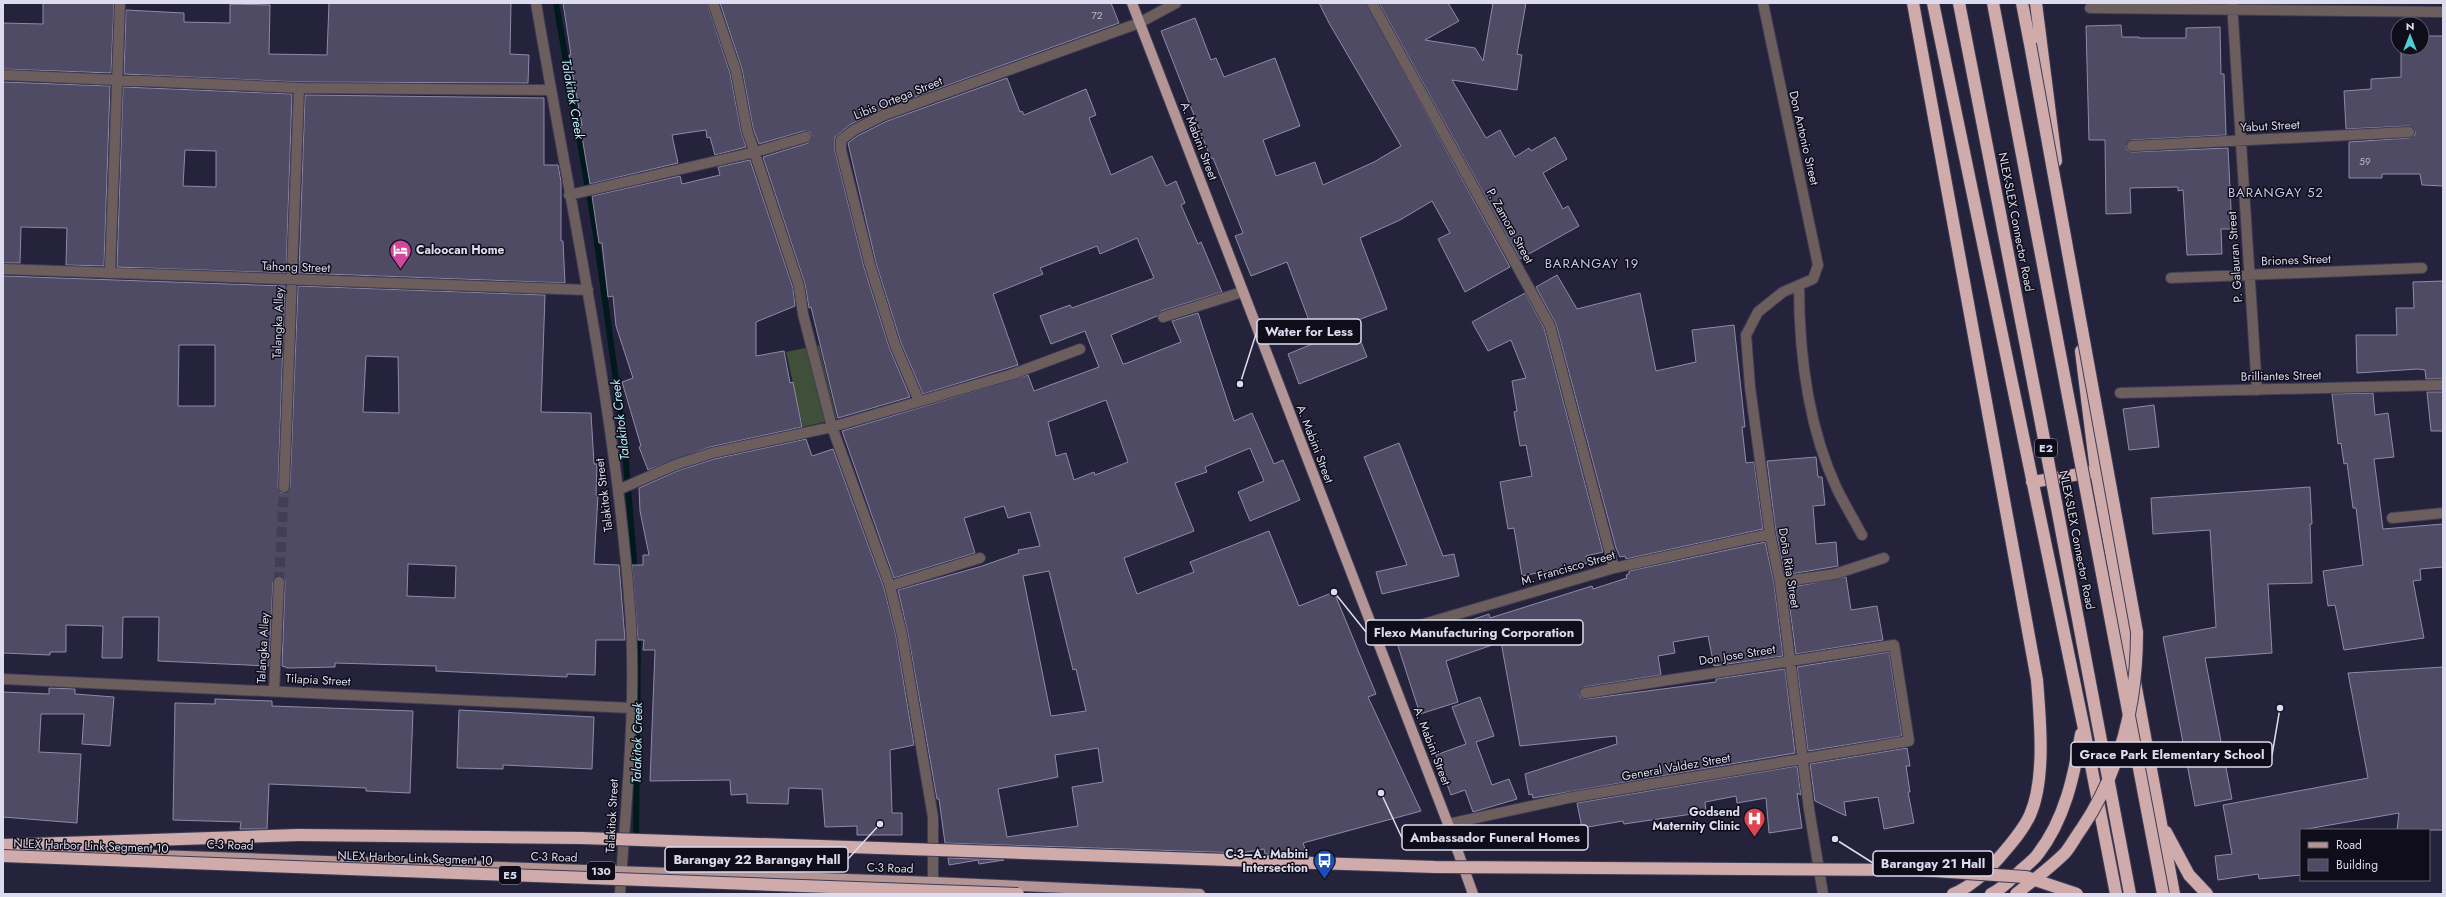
<svg xmlns="http://www.w3.org/2000/svg" width="2446" height="897" font-family="Jost,sans-serif">
<style>
.pitch{fill:#404f3a}
.lines{fill:none;stroke-linecap:round;stroke-linejoin:round}
.stream{stroke:#00191d;stroke-width:6}
.building{fill:#4f4b64;stroke:#8e8aaa;fill-rule:evenodd}
.minor-tunnel{stroke:#413e57;stroke-width:10;stroke-dasharray:10 5;stroke-linecap:butt}
.minor-casing{stroke:#3f3c55;stroke-width:12}
.major-casing{stroke:#3f3c55;stroke-width:12}
.highway-casing{stroke:#3f3c55;stroke-width:14}
.minor{stroke:#6d5e5e;stroke-width:10}
.major{stroke:#b39595;stroke-width:10}
.highway{stroke:#cfabab;stroke-width:12}
.highway-bridge-casing{stroke:#3f3c55;stroke-width:14;stroke-linecap:butt}
.highway-bridge{stroke:#cfabab;stroke-width:12}
.labels{text-anchor:middle;dominant-baseline:central;stroke-width:3;stroke-linejoin:round;paint-order:stroke}
.number-label{font-size:10px;fill:#bab8cc}
.shield{fill:#0e0d19;stroke:#9f9eae;stroke-width:1}
.shield-label{font-size:11px;font-weight:bold;fill:#dddcee}
.street-label{font-size:12px;fill:#dddcee;stroke:#0e0d19}
.poi-label{font-size:12px;font-weight:bold;fill:#dddcee;stroke:#0e0d19;text-anchor:end}
.water-label{font-size:13px;font-style:italic;fill:#b8effa;stroke:#0e0d19}
.neighbourhood-label{font-size:13px;letter-spacing:1px;fill:#c9c7e9;stroke:#0e0d19}
.leader{fill:none;stroke:#dddcee;stroke-width:1.5}
.callout-dot{fill:#dddcee;stroke:#0e0d19;stroke-width:1.5}
.callout{fill:#0e0d19;stroke:#dddcee;stroke-width:1.5}
.callout-label{font-size:13px;text-anchor:middle;font-weight:bold;fill:#dddcee}
</style>
<rect width="100%" height="100%" fill="#25223c"/>
<!-- pitch -->
<path class="pitch" d="M 819,345 L 837,419 L 803,427 L 786,352 Z"/>
<g class="lines">
<!-- stream -->
<path class="stream" d="M 556,3 L 596,235 L 624,438 L 635,573
M 636,840 L 638,632"/>
</g>
<!-- building -->
<path class="building" d="M 43,3 L 114,3 L 111,73 L 3,69 L 3,23 L 43,24 Z
M 329,3 L 511,3 L 510,54 L 529,55 L 528,83 L 299,82 L 124,74 L 126,10 L 184,13 L 184,22 L 230,23 L 230,4 L 270,5 L 269,54 L 327,55 Z
M 563,3 L 707,3 L 730,73 L 741,131 L 746,147 L 715,155 L 710,137 L 707,138 L 706,130 L 672,135 L 678,163 L 590,184 L 580,125 L 582,125 L 569,55 L 571,55 Z
M 720,3 L 1111,3 L 1119,23 L 882,109 L 851,124 L 835,137 L 835,151 L 864,267 L 889,347 L 910,397 L 838,418 L 811,307 L 809,308 L 805,284 L 763,157 L 808,143 L 812,136 L 810,132 L 804,131 L 759,144 L 753,128 L 742,69 Z
M 1319,3 L 1366,3 L 1510,267 L 1465,292 L 1438,239 L 1450,233 L 1432,201 L 1400,220 L 1360,238 L 1387,309 L 1353,322 L 1367,357 L 1299,384 L 1288,354 L 1317,342 L 1287,262 L 1251,276 L 1235,236 L 1243,233 L 1213,158 L 1211,159 L 1161,31 L 1195,18 L 1211,60 L 1216,58 L 1224,77 L 1275,58 L 1300,126 L 1263,140 L 1276,176 L 1315,162 L 1323,185 L 1374,162 L 1401,146 L 1329,23 Z
M 1379,3 L 1448,3 L 1459,21 L 1425,40 L 1475,48 L 1483,61 L 1493,3 L 1526,3 L 1517,54 L 1522,55 L 1517,90 L 1452,80 L 1486,138 L 1500,130 L 1515,157 L 1529,148 L 1531,151 L 1555,137 L 1567,159 L 1543,173 L 1563,209 L 1568,206 L 1579,226 L 1520,259 Z
M 2121,25 L 2122,37 L 2139,37 L 2139,38 L 2186,38 L 2186,28 L 2220,27 L 2221,74 L 2224,74 L 2226,135 L 2132,140 L 2126,146 L 2127,150 L 2132,152 L 2228,148 L 2232,229 L 2221,229 L 2222,254 L 2187,255 L 2183,190 L 2178,191 L 2178,187 L 2130,188 L 2131,213 L 2106,214 L 2105,140 L 2089,140 L 2086,26 Z
M 2422,36 L 2443,36 L 2443,186 L 2422,185 L 2420,174 L 2382,174 L 2382,178 L 2349,178 L 2349,142 L 2409,138 L 2415,135 L 2415,131 L 2409,126 L 2346,129 L 2344,91 L 2371,89 L 2371,79 L 2401,77 L 2401,48 L 2422,48 Z
M 1007,78 L 1020,112 L 1022,111 L 1024,115 L 1086,89 L 1096,115 L 1089,118 L 1111,175 L 1152,156 L 1166,186 L 1176,181 L 1185,203 L 1181,205 L 1198,244 L 1201,242 L 1222,292 L 1161,311 L 1157,316 L 1111,335 L 1123,364 L 1127,363 L 1181,342 L 1172,321 L 1198,313 L 1234,421 L 1252,413 L 1274,464 L 1283,460 L 1300,500 L 1250,521 L 1238,492 L 1264,481 L 1250,448 L 1205,467 L 1207,472 L 1175,483 L 1194,531 L 1124,558 L 1137,594 L 1194,572 L 1190,562 L 1269,531 L 1299,606 L 1334,592 L 1376,694 L 1368,697 L 1421,811 L 1303,843 L 1307,854 L 1305,855 L 1265,854 L 1264,849 L 1242,853 L 945,843 L 939,799 L 937,799 L 908,634 L 898,590 L 982,566 L 1019,553 L 1018,550 L 1040,546 L 1030,512 L 1008,518 L 1004,506 L 964,518 L 975,553 L 894,578 L 842,431 L 1028,375 L 1034,391 L 1099,367 L 1085,331 L 1051,344 L 1040,316 L 1070,305 L 1072,308 L 1154,278 L 1137,238 L 1100,254 L 1097,246 L 1040,268 L 1043,274 L 993,294 L 1018,365 L 923,394 L 901,343 L 876,263 L 848,143 L 857,136 L 887,121 ZM 1106,400 L 1128,462 L 1095,475 L 1094,472 L 1074,480 L 1066,453 L 1056,456 L 1048,422 ZM 1049,571 L 1073,670 L 1076,669 L 1086,711 L 1051,716 L 1023,576 ZM 1098,748 L 1103,782 L 1072,787 L 1078,826 L 1007,837 L 998,789 L 1058,777 L 1055,755 Z
M 3,82 L 110,86 L 104,266 L 66,265 L 67,228 L 21,227 L 20,263 L 3,263 Z
M 123,87 L 292,94 L 286,273 L 117,267 ZM 185,150 L 216,151 L 216,187 L 183,186 Z
M 305,95 L 544,98 L 544,165 L 558,165 L 561,182 L 561,241 L 563,241 L 565,283 L 299,273 Z
M 750,160 L 793,288 L 795,306 L 756,322 L 756,356 L 784,351 L 790,383 L 793,382 L 802,427 L 710,447 L 648,470 L 639,447 L 641,446 L 622,382 L 633,378 L 616,326 L 613,296 L 608,297 L 602,243 L 599,243 L 592,196 L 680,176 L 682,184 L 720,175 L 718,167 Z
M 1557,275 L 1577,309 L 1640,293 L 1656,371 L 1696,362 L 1692,330 L 1734,325 L 1742,399 L 1745,427 L 1742,427 L 1746,463 L 1754,462 L 1763,529 L 1626,559 L 1625,556 L 1620,557 L 1616,548 L 1556,324 L 1536,287 Z
M 3,276 L 285,286 L 278,487 L 280,492 L 284,493 L 290,487 L 298,286 L 545,295 L 541,412 L 591,413 L 594,464 L 597,464 L 596,495 L 598,495 L 594,564 L 619,565 L 625,640 L 596,640 L 595,675 L 567,674 L 567,677 L 436,671 L 436,666 L 335,663 L 335,667 L 288,668 L 282,666 L 285,582 L 283,577 L 279,576 L 273,582 L 269,666 L 158,661 L 159,617 L 123,617 L 122,658 L 102,658 L 103,626 L 66,625 L 66,652 L 50,652 L 50,655 L 3,653 ZM 179,345 L 215,345 L 215,406 L 178,406 ZM 366,356 L 398,357 L 399,413 L 363,412 ZM 408,564 L 456,566 L 455,598 L 407,596 Z
M 2443,281 L 2443,379 L 2426,379 L 2425,370 L 2418,369 L 2357,373 L 2356,335 L 2397,335 L 2396,308 L 2414,308 L 2413,282 Z
M 1525,293 L 1544,328 L 1603,552 L 1586,556 L 1588,563 L 1522,576 L 1514,528 L 1508,529 L 1500,482 L 1532,476 L 1526,445 L 1520,446 L 1514,412 L 1517,411 L 1512,381 L 1526,378 L 1511,340 L 1488,351 L 1472,322 Z
M 2427,392 L 2443,392 L 2443,431 L 2431,431 Z
M 2373,393 L 2375,415 L 2388,413 L 2394,457 L 2374,459 L 2383,529 L 2443,524 L 2443,567 L 2420,569 L 2421,580 L 2413,581 L 2424,638 L 2344,650 L 2335,605 L 2328,606 L 2323,571 L 2363,565 L 2356,508 L 2353,508 L 2347,463 L 2344,464 L 2341,443 L 2338,444 L 2332,394 Z
M 2154,405 L 2159,447 L 2129,450 L 2123,409 Z
M 806,439 L 812,456 L 833,449 L 884,588 L 896,636 L 914,745 L 890,750 L 892,813 L 902,813 L 902,835 L 857,835 L 857,826 L 825,827 L 822,789 L 789,788 L 788,804 L 747,803 L 747,794 L 731,795 L 730,780 L 650,781 L 655,650 L 643,650 L 644,640 L 638,640 L 632,565 L 643,565 L 643,555 L 649,555 L 640,511 L 639,488 L 677,471 L 714,459 Z
M 1399,443 L 1443,556 L 1454,554 L 1459,576 L 1382,594 L 1376,572 L 1407,565 L 1364,457 Z
M 1816,457 L 1818,477 L 1822,477 L 1825,505 L 1813,506 L 1816,544 L 1836,542 L 1838,566 L 1785,575 L 1776,533 L 1767,461 Z
M 2310,487 L 2312,524 L 2310,524 L 2312,583 L 2268,584 L 2272,653 L 2205,658 L 2232,799 L 2195,806 L 2163,637 L 2216,627 L 2210,530 L 2153,534 L 2151,498 Z
M 1765,542 L 1774,583 L 1783,656 L 1714,666 L 1708,636 L 1673,642 L 1675,653 L 1658,656 L 1661,675 L 1584,687 L 1579,694 L 1580,697 L 1586,699 L 1716,682 L 1716,679 L 1785,669 L 1795,753 L 1533,798 L 1532,794 L 1529,795 L 1525,774 L 1617,744 L 1616,736 L 1520,746 L 1501,642 L 1446,661 L 1458,702 L 1420,714 L 1396,640 L 1443,625 L 1445,629 L 1489,614 L 1490,618 L 1592,586 L 1593,589 L 1627,578 L 1626,575 L 1629,574 L 1629,571 Z
M 1846,577 L 1851,610 L 1877,606 L 1883,640 L 1796,654 L 1787,588 Z
M 1889,652 L 1902,736 L 1808,751 L 1797,667 Z
M 2443,667 L 2443,830 L 2397,830 L 2399,813 L 2301,830 L 2301,875 L 2259,879 L 2258,874 L 2218,880 L 2215,856 L 2232,854 L 2223,805 L 2368,778 L 2348,673 Z
M 49,688 L 75,689 L 75,694 L 114,697 L 110,746 L 82,744 L 84,714 L 41,714 L 39,752 L 81,754 L 77,823 L 3,817 L 3,692 L 49,694 Z
M 1480,697 L 1494,736 L 1476,742 L 1492,785 L 1509,779 L 1517,799 L 1473,812 L 1465,790 L 1451,795 L 1436,755 L 1466,744 L 1452,707 Z
M 215,699 L 272,701 L 272,706 L 413,711 L 410,793 L 366,791 L 366,788 L 269,784 L 267,829 L 240,829 L 241,822 L 173,820 L 175,703 L 215,704 Z
M 459,710 L 594,717 L 592,769 L 503,765 L 503,769 L 457,768 Z
M 1907,748 L 1910,766 L 1906,766 L 1910,792 L 1908,792 L 1914,823 L 1884,829 L 1878,797 L 1844,802 L 1846,816 L 1815,801 L 1810,764 Z
M 1797,766 L 1801,795 L 1797,793 L 1802,828 L 1769,833 L 1766,798 L 1737,803 L 1736,796 L 1705,802 L 1706,812 L 1624,824 L 1623,821 L 1582,828 L 1577,803 Z
M 948,858 L 1004,860 L 979,864 L 978,860 L 949,865 Z"/>
<g class="lines">
<!-- minor-tunnel -->
<path class="minor-tunnel" d="M 279,582 L 284,487"/>
<defs>
<path id="minor" d="M 536,3 C 570,205 615,405 630,610 C 637,704 626,800 620,894
M 713,3 L 736,71 L 747,130 L 799,286 L 803,314 L 832,427 L 890,586 L 902,635 L 933,817 L 933,882
M 1372,3 L 1550,326 L 1614,568
M 1763,3 L 1818,265 L 1813,279 L 1783,292 L 1758,312 L 1746,335 L 1750,387 L 1770,534 L 1780,582 L 1809,809 L 1823,894
M 2232,3 L 2257,390
M 2090,8 L 2443,12
M 3,75 L 299,88 L 551,90
M 2132,146 L 2409,132
M 569,195 L 755,152 L 806,137
M 3,269 L 588,290
M 110,273 L 120,3
M 2171,278 L 2422,268
M 1799,285 C 1799,353 1808,427 1837,489 C 1845,505 1854,520 1862,535
M 1163,317 L 1242,292
M 2120,393 L 2443,385
M 919,401 L 895,345 L 870,265 L 841,150 L 841,140 L 854,130 L 884,115 L 1139,23 L 1176,3
M 284,487 L 299,88
M 618,490 L 675,465 L 712,453 L 832,427 L 1013,374 L 1080,349
M 2392,518 L 2443,513
M 1780,582 L 1835,574 L 1884,558
M 890,586 L 980,558
M 1376,638 L 1614,568 L 1770,534
M 3,679 L 631,708
M 274,691 L 279,582
M 1448,824 L 1568,798 L 1909,741 L 1894,645 L 1585,693"/>
<path id="major" d="M 1132,3 L 1448,824 L 1473,894
M 11,850 L 933,882 L 1200,894"/>
<path id="highway" d="M 1913,3 L 2037,680 C 2040,718 2046,779 2030,815 C 2023,831 2009,846 1998,859 C 1985,873 1972,886 1953,894
M 1933,3 L 2083,724 L 2116,894
M 2022,3 L 2030,44
M 2036,3 L 2056,161
M 2081,351 L 2096,471 L 2174,894
M 2032,482 L 2092,472
M 2166,832 L 2189,875 L 2207,894
M 3,845 L 298,835
M 1991,894 C 2002,889 2009,881 2018,873 C 2024,867 2033,861 2038,854 C 2065,819 2074,776 2081,734"/>
</defs>
<!-- minor casing -->
<use href="#minor" class="minor-casing"/>
<!-- major casing -->
<use href="#major" class="major-casing"/>
<!-- highway casing -->
<use href="#highway" class="highway-casing"/>
<!-- minor -->
<use href="#minor" class="minor"/>
<!-- major -->
<use href="#major" class="major"/>
<!-- highway -->
<use href="#highway" class="highway"/>
<defs>
<path id="highway-bridge" d="M 1959,3 L 2040,418 L 2130,894
M 1993,3 L 2163,894
M 298,835 L 582,838 L 1435,867 L 1919,870 L 2026,877 L 2077,894
M 3,856 L 1018,894
M 2016,894 C 2032,881 2050,868 2065,853 C 2071,846 2076,836 2082,828 C 2121,770 2137,702 2137,632 L 2030,44"/>
</defs>
<!-- highway-bridge casing -->
<use href="#highway-bridge" class="highway-bridge-casing"/>
<!-- highway-bridge -->
<use href="#highway-bridge" class="highway-bridge"/>
</g>
<!-- icons -->
<defs>
<symbol id="hotel-pin" viewBox="-11 -11 22 30"><path d="M0 17L-7.5 6A9.5 9.5 0 1 1 7.5 6Z" fill="#d1479c" stroke="#0e0d19"/><path d="M-6-4.5h1.5V1H6V5H4.5V3h-9V5H-6ZM-4 0a1.8 1.8 0 1 1 3.6 0ZM.5 0V-2.5h3Q6-2.5 6 0Z" fill="#fff"/></symbol>
<symbol id="hospital-pin" viewBox="-11 -11 22 30"><path d="M0 17L-7.5 6A9.5 9.5 0 1 1 7.5 6Z" fill="#e0444e" stroke="#0e0d19"/><path d="M-5-5h3v3.5h4V-5h3V5h-3V1.5h-4V5h-3Z" fill="#fff"/></symbol>
<symbol id="bus-pin" viewBox="-11 -11 22 30"><path d="M0 17L-7.5 6A9.5 9.5 0 1 1 7.5 6Z" fill="#1a4fb4" stroke="#0e0d19"/><path d="M-5-6H5V4H4V6H2V4H-2V6H-4V4H-5ZM-3.5-4V0h7V-4ZM-3.5 1.2v1.5H-2V1.2ZM2 1.2v1.5H3.5V1.2Z" fill="#fff"/></symbol>
</defs>
<g fill-rule="evenodd">
<use href="#hotel-pin" x="388" y="238" width="25" height="34"/>
<use href="#hospital-pin" x="1742" y="806" width="25" height="34"/>
<use href="#bus-pin" x="1312" y="848" width="25" height="34"/>
</g>
<g class="labels">
<!-- number labels -->
<g class="number-label">
<text x="1097" y="15">72</text>
<text x="2365" y="161">59</text>
</g>
<!-- shield labels -->
<g class="shield">
<rect x="2035" y="439" width="22" height="18" rx="3"/>
<rect x="587" y="862" width="28" height="18" rx="3"/>
<rect x="499" y="866" width="22" height="18" rx="3"/>
</g>
<g class="shield-label">
<text x="2046" y="448">E2</text>
<text x="601" y="871">130</text>
<text x="510" y="875">E5</text>
</g>
<!-- street labels -->
<g class="street-label">
<text transform="translate(898 98) rotate(-22)">Libis Ortega Street</text>
<text transform="translate(2270 126) rotate(-3)">Yabut Street</text>
<text transform="translate(1804 138) rotate(77)">Don Antonio Street</text>
<text transform="translate(1199 141) rotate(69)">A. Mabini Street</text>
<text transform="translate(2016 222) rotate(79)">NLEX-SLEX Connector Road</text>
<text transform="translate(1510 226) rotate(61)">P. Zamora Street</text>
<text transform="translate(2235 257) rotate(-94)">P. Galauran Street</text>
<text transform="translate(2296 260) rotate(-2)">Briones Street</text>
<text transform="translate(296 267) rotate(2)">Tahong Street</text>
<text transform="translate(278 323) rotate(-88)">Talangka Alley</text>
<text transform="translate(2281 376) rotate(-1)">Brilliantes Street</text>
<text transform="translate(1315 444) rotate(69)">A. Mabini Street</text>
<text transform="translate(604 495) rotate(-97)">Talakitok Street</text>
<text transform="translate(2077 540) rotate(79)">NLEX-SLEX Connector Road</text>
<text transform="translate(1568 568) rotate(-16)">M. Francisco Street</text>
<text transform="translate(1789 568) rotate(81)">Doña Rita Street</text>
<text transform="translate(263 648) rotate(-87)">Talangka Alley</text>
<text transform="translate(1737 655) rotate(-9)">Don Jose Street</text>
<text transform="translate(318 680) rotate(3)">Tilapia Street</text>
<text transform="translate(1432 746) rotate(69)">A. Mabini Street</text>
<text transform="translate(1676 767) rotate(-10)">General Valdez Street</text>
<text transform="translate(612 816) rotate(-87)">Talakitok Street</text>
<text transform="translate(230 845) rotate(2)">C-3 Road</text>
<text transform="translate(91 846) rotate(2)">NLEX Harbor Link Segment 10</text>
<text transform="translate(554 857) rotate(2)">C-3 Road</text>
<text transform="translate(415 858) rotate(2)">NLEX Harbor Link Segment 10</text>
<text transform="translate(890 868) rotate(2)">C-3 Road</text>
</g>
<!-- poi labels -->
<g class="poi-label">
<text x="416" y="250" text-anchor="start">Caloocan Home</text>
<text x="1740" y="812">Godsend<tspan x="1740" dy="14">Maternity Clinic</tspan></text>
<text x="1308" y="854">C-3–A. Mabini<tspan x="1308" dy="14">Intersection</tspan></text>
</g>
<!-- water labels -->
<g class="water-label">
<text transform="translate(573 99) rotate(80)">Talakitok Creek</text>
<text transform="translate(620 420) rotate(-97)">Talakitok Creek</text>
<text transform="translate(637 743) rotate(-89)">Talakitok Creek</text>
</g>
<!-- neighbourhood labels -->
<g class="neighbourhood-label">
<text x="2276" y="192">BARANGAY 52</text>
<text x="1592" y="263">BARANGAY 19</text>
</g>
</g>
<!-- callouts -->
<path class="leader" d="M1240 384L1257 331M1334 592L1366 632M2280 708L2272 755M1381 793L1402 838M880 824L848 859M1835 839L1873 863"/>
<g class="callout-dot">
<circle cx="1240" cy="384" r="4"/>
<circle cx="1334" cy="592" r="4"/>
<circle cx="2280" cy="708" r="4"/>
<circle cx="1381" cy="793" r="4"/>
<circle cx="880" cy="824" r="4"/>
<circle cx="1835" cy="839" r="4"/>
</g>
<g class="callout">
<rect x="1257" y="319" width="104" height="25" rx="4"/>
<rect x="1366" y="620" width="217" height="25" rx="4"/>
<rect x="2071" y="742" width="201" height="25" rx="4"/>
<rect x="1402" y="825" width="186" height="25" rx="4"/>
<rect x="665" y="847" width="183" height="25" rx="4"/>
<rect x="1873" y="851" width="120" height="25" rx="4"/>
</g>
<g class="callout-label">
<text x="1309" y="336">Water for Less</text>
<text x="1474" y="637">Flexo Manufacturing Corporation</text>
<text x="2172" y="759">Grace Park Elementary School</text>
<text x="1495" y="842">Ambassador Funeral Homes</text>
<text x="757" y="864">Barangay 22 Barangay Hall</text>
<text x="1933" y="868">Barangay 21 Hall</text>
</g>
<!-- border -->
<rect width="2446" height="897" fill="none" stroke="#dddcee" stroke-width="8"/>
<!-- legend -->
<rect x="2300" y="829" width="130" height="52" fill="#0e0d19" stroke="#61606e"/>
<rect x="2308" y="842" width="20" height="6" fill="#b39595" stroke="#61606e"/>
<text x="2336" y="849" font-size="12" fill="#dddcee">Road</text>
<rect x="2308" y="859" width="20" height="12" fill="#4f4b64" stroke="#61606e"/>
<text x="2336" y="869" font-size="12" fill="#dddcee">Building</text>
<!-- north arrow -->
<g transform="translate(2410 36)"><circle r="19" fill="#0e0d19" stroke="#61606e"/>
<path d="M0-3L7 15L0 10L-7 15Z" fill="#52ccd5"/>
<text y="-6" font-size="11" font-weight="bold" text-anchor="middle" fill="#dddcee">N</text>
</g>
</svg>
